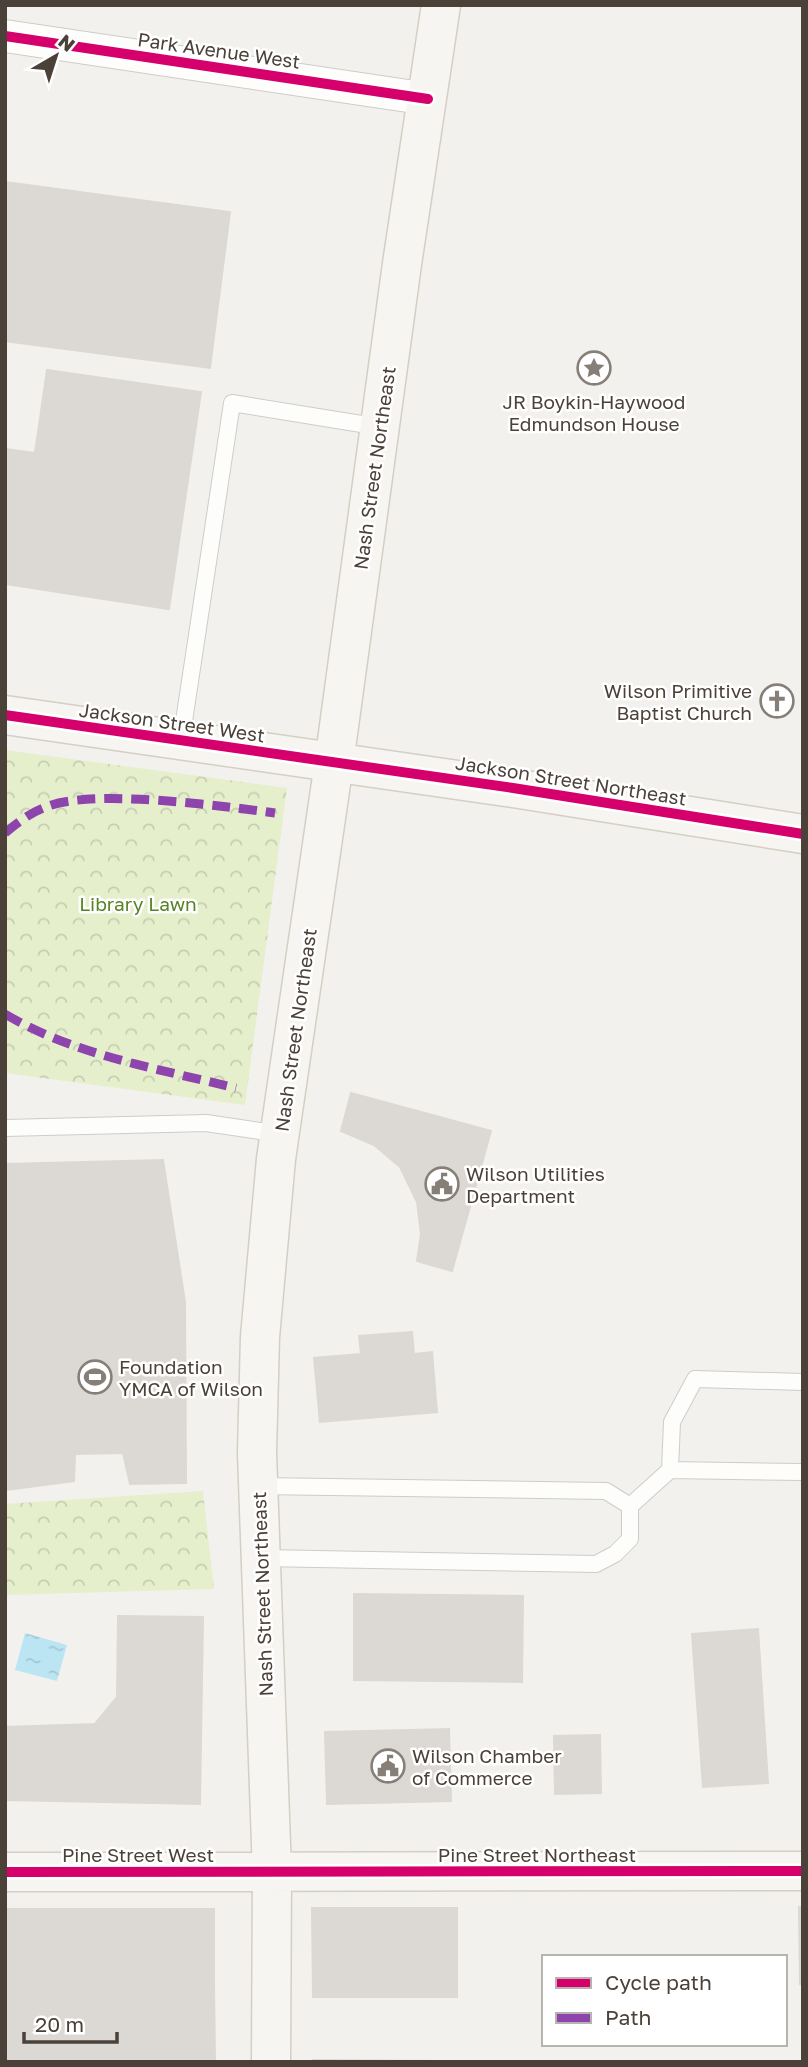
<svg xmlns="http://www.w3.org/2000/svg" width="808" height="2067" font-family="'Golos Text',sans-serif">
<style>
.park{fill:url(#park-crowns)}
.water{fill:url(#water-ripples)}
.building{fill:#dcd8d4;stroke:#dcd8d3;stroke-width:2}
.lines{fill:none;stroke-linecap:round;stroke-linejoin:round}
.lane-casing{stroke:#cfccc8;stroke-width:18}
.street-casing{stroke:#cfccc8;stroke-width:34}
.secondary-casing{stroke:#d5cec5;stroke-width:41}
.lane{stroke:#fdfdfc;stroke-width:16}
.street{stroke:#fdfdfc;stroke-width:32}
.secondary{stroke:#f7f5f1;stroke-width:38}
.quiet{stroke:#8e44ad;stroke-width:9;stroke-dasharray:18 9;stroke-linecap:butt}
.cycleway-casing{stroke:#fff;stroke-width:15}
.cycleway{stroke:#d6006c;stroke-width:10}
.labels{text-anchor:middle;dominant-baseline:central;stroke-width:5;stroke-linejoin:round;paint-order:stroke}
.street-label{font-size:19px;fill:#4b4138;stroke:#fff}
.poi-label{font-size:19px;fill:#4b4138;stroke:#fff;text-anchor:start}
.park-label{font-size:19px;fill:#558325;stroke:#fff}
</style>
<defs>
<pattern id="park-crowns" width="20" height="18" patternUnits="userSpaceOnUse" patternTransform="scale(1.75)"><rect width="20" height="18" fill="#e5efcc"/><path d="M2 6a3 3 0 1 1 6 0M12 15a3 3 0 1 1 6 0" fill="none" stroke="#c6ceb0"/></pattern>
<pattern id="water-ripples" width="26" height="14" patternUnits="userSpaceOnUse" patternTransform="scale(1.75)"><rect width="26" height="14" fill="#bce5f4"/><path d="M2 4q2-2 4 0t4 0M15 11q2-2 4 0t4 0" fill="none" stroke="#a3c6d2"/></pattern>
</defs>
<rect width="100%" height="100%" fill="#f3f1ee"/>
<!-- park -->
<path class="park" d="M 5,750 L 287,788 L 245,1105 L 5,1073 Z
M 203,1491 L 214,1589 L 5,1595 L 5,1504 Z"/>
<!-- water -->
<path class="water" d="M 25,1633 L 67,1645 L 57,1681 L 15,1670 Z"/>
<!-- building -->
<path class="building" d="M 5,182 L 230,212 L 210,368 L 5,341 Z
M 47,370 L 201,392 L 169,609 L 5,584 L 5,449 L 35,453 Z
M 351,1093 L 491,1131 L 452,1271 L 417,1261 L 421,1234 L 417,1202 L 400,1167 L 374,1145 L 341,1131 Z
M 163,1160 L 185,1302 L 186,1483 L 130,1484 L 123,1453 L 75,1454 L 74,1481 L 5,1490 L 5,1164 Z
M 412,1332 L 414,1354 L 432,1352 L 437,1412 L 320,1422 L 314,1358 L 361,1354 L 359,1336 Z
M 354,1594 L 523,1596 L 522,1682 L 354,1680 Z
M 118,1616 L 203,1617 L 200,1804 L 5,1800 L 5,1727 L 95,1724 L 117,1697 Z
M 758,1629 L 768,1783 L 703,1787 L 692,1634 Z
M 449,1729 L 451,1801 L 327,1804 L 325,1732 Z
M 600,1735 L 601,1793 L 555,1794 L 554,1736 Z
M 799,1907 L 803,1907 L 803,1984 L 800,1984 Z
M 312,1908 L 457,1908 L 457,1997 L 313,1997 Z
M 5,1909 L 214,1909 L 214,1984 L 5,1984 Z
M 6,1984 L 214,1984 L 215,2062 L 6,2062 Z
M 313,2060 L 441,2061 L 441,2062 L 313,2062 Z"/>
<g class="lines">
<defs>
<path id="lane" d="M 181,741 L 232,403 L 380,427
M 5,1128 L 206,1123 L 280,1134
M 803,1382 L 695,1379 L 672,1422 L 670,1470 L 803,1472
M 258,1486 L 606,1491 L 630,1506 L 630,1539 L 615,1554 L 596,1564 L 261,1558
M 630,1506 L 670,1470"/>
<path id="street" d="M 5,36 L 428,99"/>
<path id="secondary" d="M 5,715 L 513,788 L 803,834
M 5,1872 L 803,1871
M 271,2062 L 272,1872 L 257,1453 L 260,1337 L 276,1159 L 334,763 L 402,264 L 441,5"/>
</defs>
<!-- lane casing -->
<use href="#lane" class="lane-casing"/>
<!-- street casing -->
<use href="#street" class="street-casing"/>
<!-- secondary casing -->
<use href="#secondary" class="secondary-casing"/>
<!-- lane -->
<use href="#lane" class="lane"/>
<!-- street -->
<use href="#street" class="street"/>
<!-- secondary -->
<use href="#secondary" class="secondary"/>
<!-- quiet -->
<path class="quiet" d="M 5,833 C 18,822 30,813 46,807 C 91,788 223,806 275,813
M 5,1014 C 74,1055 159,1069 236,1088"/>
<defs>
<path id="cycleway" d="M 5,36 L 428,99
M 5,715 L 513,788 L 803,834
M 5,1872 L 803,1871"/>
</defs>
<!-- cycleway casing -->
<use href="#cycleway" class="cycleway-casing"/>
<!-- cycleway -->
<use href="#cycleway" class="cycleway"/>
</g>
<!-- icons -->
<defs>
<symbol id="sight-ring" viewBox="-11 -11 22 22"><circle r="9.5" fill="#fff" stroke="#867f78" stroke-width="1.5"/><path d="M0-6L1.8-2.2L6-1.7L2.9 1.2L3.7 5.4L0 3.3L-3.7 5.4L-2.9 1.2L-6-1.7L-1.8-2.2Z" fill="#867f78"/></symbol>
<symbol id="church-ring" viewBox="-11 -11 22 22"><circle r="9.5" fill="#fff" stroke="#867f78" stroke-width="1.5"/><path d="M-1.2-6h2.4v3.5h3.3v2.4h-3.3V6h-2.4V-.1h-3.3v-2.4h3.3Z" fill="#867f78"/></symbol>
<symbol id="civic-ring" viewBox="-11 -11 22 22"><circle r="9.5" fill="#fff" stroke="#867f78" stroke-width="1.5"/><path d="M-.6-6.5H3V-4.5H.6V-3L4-1V1h2V6H-6V1h2V-1L-.6-3ZM-1.2 2.5V6h2.4V2.5Z" fill="#867f78"/></symbol>
<symbol id="stadium-ring" viewBox="-11 -11 22 22"><circle r="9.5" fill="#fff" stroke="#867f78" stroke-width="1.5"/><path d="M0-5a6.5 5 0 1 0 0 10a6.5 5 0 1 0 0-10ZM-3.5-1.8h7v3.6h-7Z" fill="#867f78"/></symbol>
</defs>
<g fill-rule="evenodd">
<use href="#sight-ring" x="575" y="349" width="38" height="38"/>
<use href="#church-ring" x="758" y="682" width="38" height="38"/>
<use href="#civic-ring" x="423" y="1165" width="38" height="38"/>
<use href="#stadium-ring" x="76" y="1358" width="38" height="38"/>
<use href="#civic-ring" x="369" y="1747" width="38" height="38"/>
</g>
<g class="labels">
<!-- street labels -->
<g class="street-label">
<text transform="translate(219 50) rotate(8)">Park Avenue West</text>
<text transform="translate(374 468) rotate(-82)">Nash Street Northeast</text>
<text transform="translate(172 722) rotate(8)">Jackson Street West</text>
<text transform="translate(571 780) rotate(9)">Jackson Street Northeast</text>
<text transform="translate(295 1030) rotate(-82)">Nash Street Northeast</text>
<text transform="translate(262 1594) rotate(-92)">Nash Street Northeast</text>
<text x="138" y="1854">Pine Street West</text>
<text x="537" y="1854">Pine Street Northeast</text>
</g>
<!-- poi labels -->
<g class="poi-label">
<text x="594" y="401" text-anchor="middle">JR Boykin-Haywood<tspan x="594" dy="22">Edmundson House</tspan></text>
<text x="752" y="690" text-anchor="end">Wilson Primitive<tspan x="752" dy="22">Baptist Church</tspan></text>
<text x="466" y="1173">Wilson Utilities<tspan x="466" dy="22">Department</tspan></text>
<text x="119" y="1366">Foundation<tspan x="119" dy="22">YMCA of Wilson</tspan></text>
<text x="412" y="1755">Wilson Chamber<tspan x="412" dy="22">of Commerce</tspan></text>
</g>
<!-- park labels -->
<g class="park-label">
<text x="138" y="903">Library Lawn</text>
</g>
</g>
<!-- border -->
<rect width="808" height="2067" fill="none" stroke="#4b4138" stroke-width="14"/>
<!-- legend -->
<rect x="542" y="1955" width="245" height="91" fill="#ffffff" stroke="#b7b3af" stroke-width="2"/>
<rect x="556" y="1978" width="35" height="10" fill="#d6006c" stroke="#b7b3af" stroke-width="2"/>
<text x="605" y="1990" font-size="21" fill="#4b4138">Cycle path</text>
<rect x="556" y="2013" width="35" height="10" fill="#8e44ad" stroke="#b7b3af" stroke-width="2"/>
<text x="605" y="2025" font-size="21" fill="#4b4138">Path</text>
<!-- north arrow -->
<g transform="translate(56 56) rotate(39)" stroke="#ffffff" stroke-width="5" paint-order="stroke">
<path d="M0-5L12 26L0 18L-12 26Z" fill="#4b4138"/>
<text y="-10" font-size="19" font-weight="bold" text-anchor="middle" fill="#4b4138">N</text>
</g>
<!-- scale -->
<path d="M24 2032v10h93v-10" fill="none" stroke="#4b4138" stroke-width="3.5"/>
<text x="35" y="2032" font-size="21" fill="#4b4138" stroke="#ffffff" stroke-width="5" paint-order="stroke">20 m</text>
</svg>
